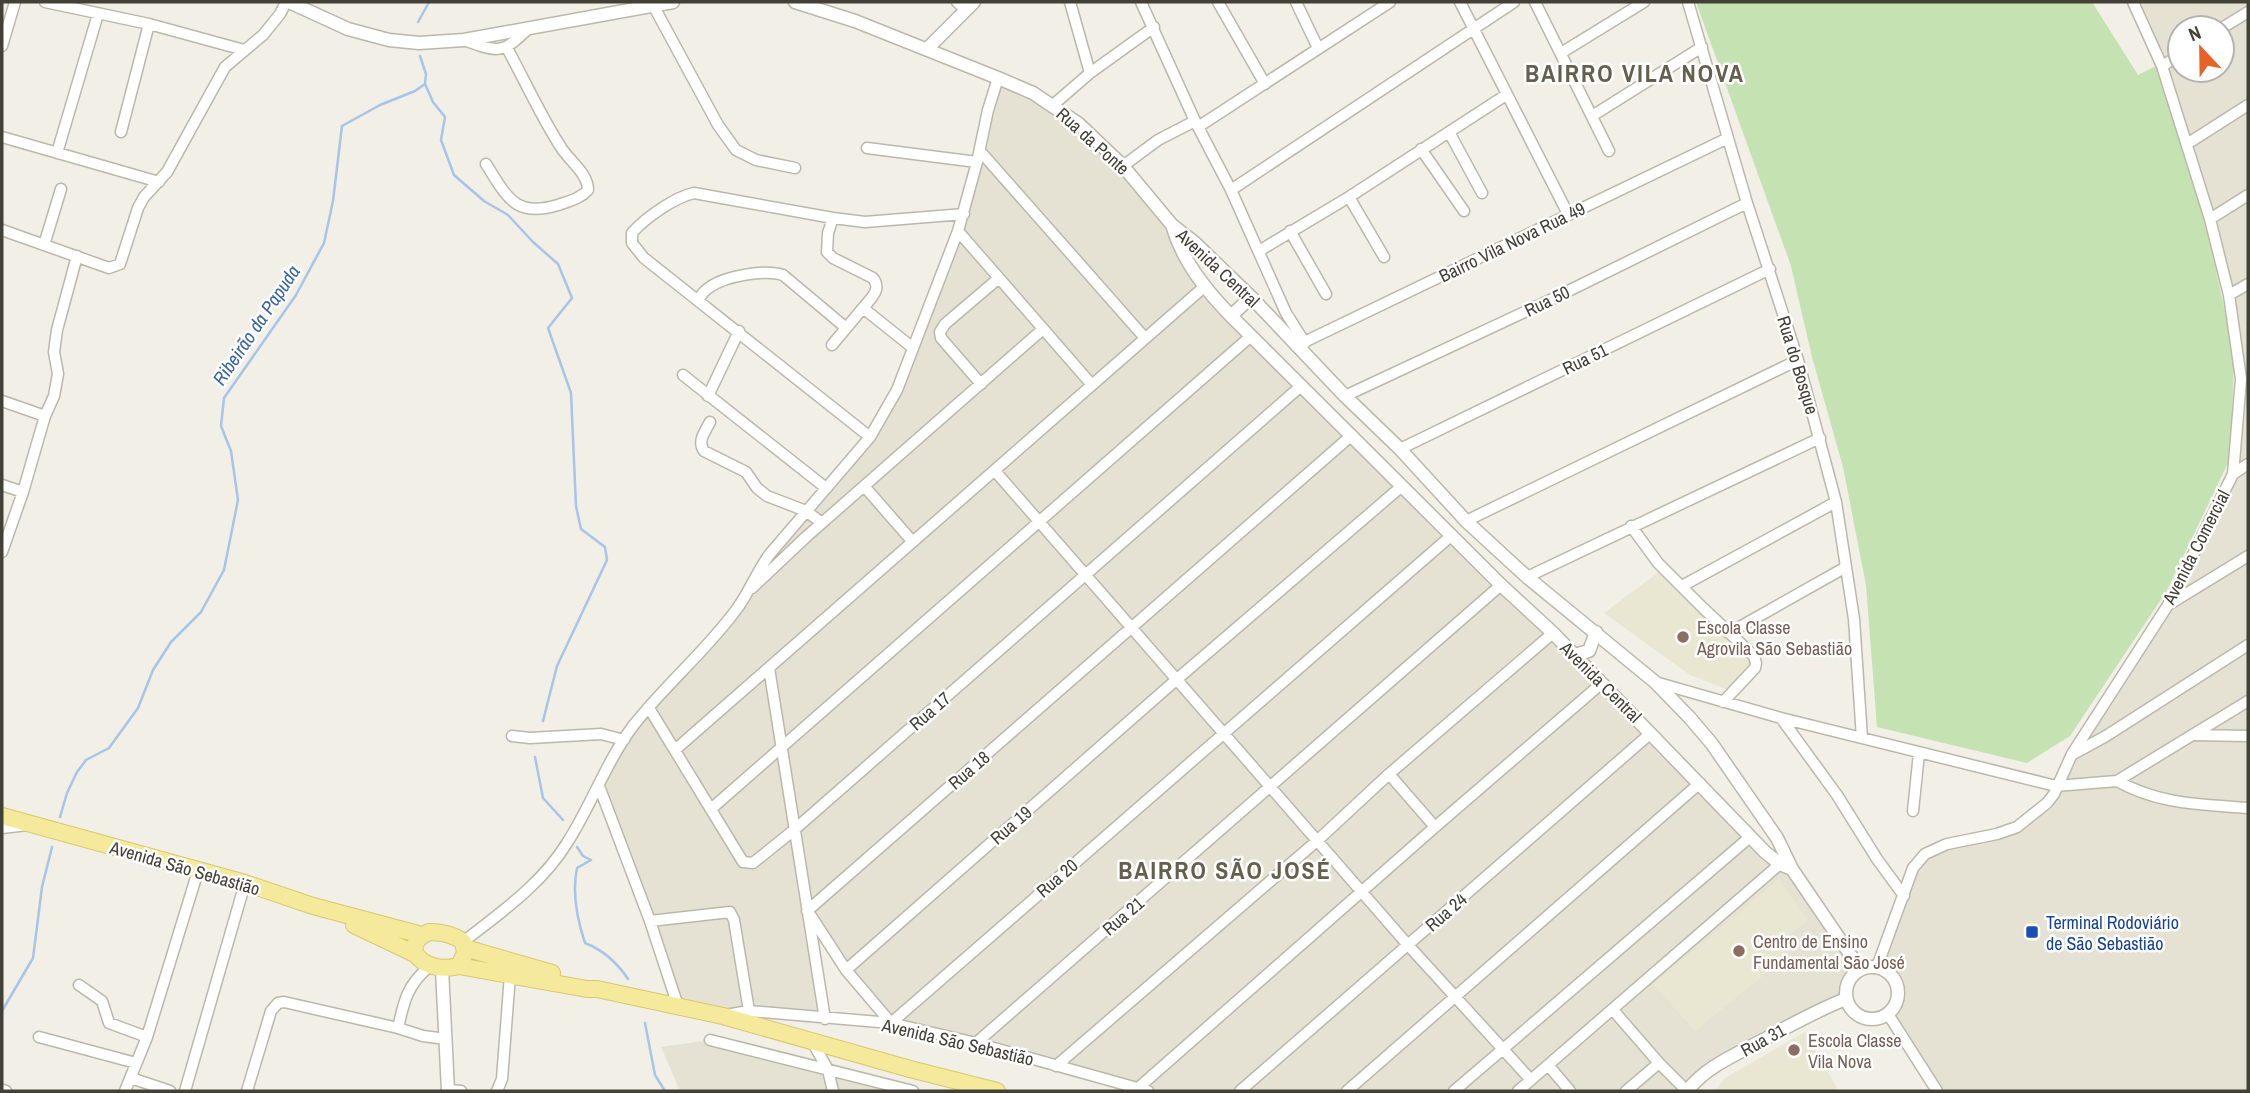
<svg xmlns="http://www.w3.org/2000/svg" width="2250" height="1093" font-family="'Archivo Narrow',sans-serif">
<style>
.residential{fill:#e5e2d4;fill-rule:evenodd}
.education{fill:#e9e6d1}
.green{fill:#c5e2b2}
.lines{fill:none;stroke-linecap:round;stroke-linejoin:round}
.stream{stroke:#a7c4e9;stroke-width:2.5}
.minor-casing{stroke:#bcb8a9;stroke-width:13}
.tertiary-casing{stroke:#bcb8a9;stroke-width:15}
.primary-casing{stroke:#d8c96d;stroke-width:18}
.minor{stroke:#fff;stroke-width:10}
.tertiary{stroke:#fff;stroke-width:12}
.primary{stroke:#f5e99b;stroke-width:16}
.education-dot{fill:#8d6e63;stroke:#fff;stroke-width:2.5}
.transit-dot{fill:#1a4fb4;stroke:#fff;stroke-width:2.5}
.labels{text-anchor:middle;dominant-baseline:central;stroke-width:5;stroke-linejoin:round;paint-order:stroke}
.street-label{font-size:18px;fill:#434036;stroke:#fff}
.education-label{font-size:18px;fill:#785e54;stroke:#fff;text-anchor:start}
.transit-label{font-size:18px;fill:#164399;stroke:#fff;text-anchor:start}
.water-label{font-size:19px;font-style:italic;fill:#3966a5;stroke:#fff}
.district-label{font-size:24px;font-weight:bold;letter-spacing:2px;fill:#655f4e;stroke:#fff}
</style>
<rect width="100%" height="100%" fill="#f1efe6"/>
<!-- residential -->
<path class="residential" d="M 2133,2 L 2248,2 L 2248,1091 L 1937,1091 L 1888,1014 L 1896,1004 L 1898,991 L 1891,975 L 1877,967 L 1913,868 L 1930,851 L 1997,834 L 2037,812 L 2168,605 L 2233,474 L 2241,379 L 2229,295 L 2187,144 ZM 2180,28 L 2222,28 L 2222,70 L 2180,70 Z
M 998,78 L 1079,125 L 1172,225 L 1204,288 L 1725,810 L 1792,869 L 1860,969 L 1848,982 L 1846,999 L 1795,1022 L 1687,1091 L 1148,1091 L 891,1023 L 808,913 L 825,1019 L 678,1006 L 599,786 L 620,746 L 697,657 L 757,572 L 888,409 L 958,231 Z
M 710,1040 L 913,1091 L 680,1091 L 661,1047 Z"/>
<!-- education -->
<path class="education" d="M 1660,571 L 1753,661 L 1726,689 L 1690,675 L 1604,613 Z
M 1779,879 L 1808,920 L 1779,943 L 1790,959 L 1774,967 L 1695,1031 L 1653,984 Z
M 1805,1032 L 1837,1088 L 1831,1091 L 1715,1091 L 1725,1078 Z"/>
<!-- green -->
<path class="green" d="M 1696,2 L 2092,2 L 2138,75 L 2156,66 L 2196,179 L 2234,353 L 2231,457 L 2166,592 L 2070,736 L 2027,763 L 1877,727 L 1866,585 L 1843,467 L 1812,357 L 1791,266 Z"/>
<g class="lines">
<!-- stream -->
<path class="stream" d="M 418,22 L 429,2
M 420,56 L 426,74 L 425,84 L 433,102 L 445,117 L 441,140 L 454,175 L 484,201 L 508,215 L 533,242 L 558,264 L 572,298 L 548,328 L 571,393 L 576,506 L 581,529 L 605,547 L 607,560 L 557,666 L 543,721
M 535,757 L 543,798 L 563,820
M 60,817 L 67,793 L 77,772 L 86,760 L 109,748 L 138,708 L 153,670 L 171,642 L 201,612 L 224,570 L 238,500 L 231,451 L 221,426 L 224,398 L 296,295 L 324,243 L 333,201 L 342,126 L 380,105 L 415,91 L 425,84
M 577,847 L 583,856 L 591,860 L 577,868 C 572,892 577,919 585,943 C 603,950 618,964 628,979
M 2,1011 L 33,958 L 42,887 L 52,847
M 645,1023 L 655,1075 L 665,1091"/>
<defs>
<path id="minor" d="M 45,2 L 149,24 L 244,50
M 957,2 L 966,10
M 1070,2 L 1090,73
M 1141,2 L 1195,121 L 1231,190 L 1286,313 L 1305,343
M 1218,2 L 1265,84
M 1296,2 L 1318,48
M 1460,2 L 1568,214
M 1535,2 L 1609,151
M 1688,2 L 1747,203 L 1798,360 L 1836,502 L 1854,619 L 1862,738
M 653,5 L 718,125 L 736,150 L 756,160 L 795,168
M 2222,28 L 2248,12
M 464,40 C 499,53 502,54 529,28
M 2,46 L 15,2
M 1561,53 L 1644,2
M 2162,66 L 2180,55
M 1053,105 L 1090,73 L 1154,27
M 1592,116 L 1702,47
M 1198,127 L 1390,2
M 121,132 L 149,24
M 1449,132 L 1482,193
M 2,137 L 159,182
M 2187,144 L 2248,105
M 867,148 L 977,162
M 1421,149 L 1464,211
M 980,151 L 1145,338
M 57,153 L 98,14
M 486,164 C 507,197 515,218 558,205 C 569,201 580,199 588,190 C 588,174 571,162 562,149 C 541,117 525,81 507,48
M 1123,166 L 1158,140 L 1195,121
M 1231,190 L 1514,2
M 1349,197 L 1384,257
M 833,218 L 828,233 L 827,252 L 833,258 L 873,278 C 882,290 871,298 863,308 L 913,348
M 2210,219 L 2248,195
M 2,230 L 109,268 L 120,264 L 138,208 L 144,197 L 167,172 L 225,67 L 263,35 L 280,14 L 286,2
M 958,231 L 1092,385
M 1290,231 L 1326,294
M 44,245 L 61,189
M 1259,251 L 1349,197 L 1506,95
M 2229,295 L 2248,284
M 698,300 C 701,295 705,290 710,287 C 725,276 766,269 783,275 L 845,327
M 832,345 L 863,308
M 1296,346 L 1728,138
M 683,375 L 826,488
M 981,384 L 941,338 L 940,332 L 945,324 L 999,278
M 708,396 L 739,331
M 1345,396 L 1546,302 L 1747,203
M 2,401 L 45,416
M 710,422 C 705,432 697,441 704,451 L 746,472 L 757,488 L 767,496 L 806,511 L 822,523
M 870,437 L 644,258 L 632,243 L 632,233 C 645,218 675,197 694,193 L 833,218 L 865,222 L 964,214
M 1400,449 L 1770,269
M 995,471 L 1408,945 L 1531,1080
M 2233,474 L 2248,464
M 2,485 L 23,492
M 864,486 L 912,541
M 1466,521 L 1798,360
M 1631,526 L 1658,563 L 1703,608 L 1754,656 L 1756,663 L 1755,668 L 1723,702
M 2,552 L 23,492 L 45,416 L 54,396 L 58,374 L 54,352 L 57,330 L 77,256
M 1527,577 L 1820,438
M 1682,586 L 1836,502
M 752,588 L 806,537 L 1043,329
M 2168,605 L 2248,556
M 1729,633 L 1846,567
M 769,668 L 825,1019
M 1655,682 L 1781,718 L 2056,786 L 2117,781 L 2248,701
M 649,708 L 743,862 L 753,863 L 794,830 L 1301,386
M 1781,718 L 1837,795 L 1877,859 L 1904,896
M 2194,735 L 2248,736
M 512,736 L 530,738 L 601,734 L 624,740
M 676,749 L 1204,287
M 2075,753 L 2106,736 L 2248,645
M 1389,774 L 1435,827
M 2117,781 C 2161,805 2200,804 2248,808
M 599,786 L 650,921 L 678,1006
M 711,809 L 1251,336
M 1913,811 L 1919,753
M 2,828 L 27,825
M 807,911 L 1352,435
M 811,916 L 846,970 L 891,1023
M 650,921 L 730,912 L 734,920 L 749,1011
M 463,942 C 500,913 542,884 567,843 C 591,806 606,762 633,726 C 665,685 705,652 736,610 C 749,593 756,573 769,555 L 870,437 L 897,390 L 958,231 L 977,162 L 988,110 L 998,78
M 1877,967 L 1913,868 L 1925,854 L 1947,844 L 1997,834 L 2017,827 L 2047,803 L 2054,794 L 2072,754 L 2168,605 L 2233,474 L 2241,379 L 2229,295 L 2210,219 L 2162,66 L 2133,2
M 846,970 L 1176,680 L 1402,486
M 79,985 L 102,1001 L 109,1023 L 147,1037
M 1613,1010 L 1659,1063 L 1687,1091
M 1888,1014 L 1937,1091
M 726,1015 L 749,1011 L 891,1023 L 976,1043 L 1148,1091
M 891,1023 L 1452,535
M 398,1028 C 404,1001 407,985 430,966
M 39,1037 L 136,1063
M 710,1040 L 913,1091
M 812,1041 L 828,1070 L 833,1091
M 976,1043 L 1501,585
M 1548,1065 L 1570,1091
M 1056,1066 L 1318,840 L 1389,774 L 1553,633
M 131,1078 L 170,1091
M 1137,1089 L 1435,827 L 1602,683
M 3,1090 L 6,1091
M 448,1090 L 461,1091
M 125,1091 L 147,1037 L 198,871
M 185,1091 L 245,883
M 247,1091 L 271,1011 L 278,1003 L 284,1002 L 398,1028 L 423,1036 L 446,1039
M 497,1091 L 502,1079 L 510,975
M 1240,1091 L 1651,733
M 1347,1091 L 1700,783
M 1454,1091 L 1750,837
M 1518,1091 L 1780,864
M 1626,1091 L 1659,1063"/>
<path id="tertiary" d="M 289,2 L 348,29 L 389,40 L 419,43 L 464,40 L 673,2
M 795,2 L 855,21 L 998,78 L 1033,93 L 1079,124 L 1123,166 L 1172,225 L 1195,243 L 1251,297 L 1345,396 L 1400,449 L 1466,521 L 1527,577 L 1655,682 L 1690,718 L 1712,744 L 1777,838 L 1792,869 L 1860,969
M 927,49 L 974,2
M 1172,225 C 1183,262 1205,289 1231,316 L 1501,585 L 1553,633 L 1765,852 L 1780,864 L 1792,869
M 1231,316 L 1251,297
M 1574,655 L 1589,651 L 1596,632
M1846 993a26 26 0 1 1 52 0a26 26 0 1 1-52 0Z
M 442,969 L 448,1091
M 1687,1091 C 1707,1066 1735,1055 1763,1040 C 1791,1025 1817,1010 1846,999"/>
<path id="primary" d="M 2,816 L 245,883 L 313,906 L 422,935
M 354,925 L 415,954
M 429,932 C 442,932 453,934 463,942 L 465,953 L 459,966 C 427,975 395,948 429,932 Z
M 465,948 L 552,973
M 459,966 L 587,989 L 597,989 L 723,1016 L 910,1069 L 997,1091"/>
</defs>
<!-- minor casing -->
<use href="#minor" class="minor-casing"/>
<!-- tertiary casing -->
<use href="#tertiary" class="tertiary-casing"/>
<!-- primary casing -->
<use href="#primary" class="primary-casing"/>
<!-- minor -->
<use href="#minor" class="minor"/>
<!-- tertiary -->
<use href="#tertiary" class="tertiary"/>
<!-- primary -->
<use href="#primary" class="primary"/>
</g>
<!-- markers -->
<g class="education-dot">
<circle cx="1683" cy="637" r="7"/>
<circle cx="1739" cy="951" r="7"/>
<circle cx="1794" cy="1050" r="7"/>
</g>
<rect class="transit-dot" x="2025" y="925" width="14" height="14" rx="3.5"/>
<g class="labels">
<!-- street labels -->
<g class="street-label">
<text transform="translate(1093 141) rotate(42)">Rua da Ponte</text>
<text transform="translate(1512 242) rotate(-26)">Bairro Vila Nova Rua 49</text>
<text transform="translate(1218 268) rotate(43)">Avenida Central</text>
<text transform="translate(1547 301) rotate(-26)">Rua 50</text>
<text transform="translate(1585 359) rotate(-26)">Rua 51</text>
<text transform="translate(1798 365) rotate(73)">Rua do Bosque</text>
<text transform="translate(2196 547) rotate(-63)">Avenida Comercial</text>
<text transform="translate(1601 682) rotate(45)">Avenida Central</text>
<text transform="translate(930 711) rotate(-41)">Rua 17</text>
<text transform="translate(969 770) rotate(-41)">Rua 18</text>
<text transform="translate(1011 825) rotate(-41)">Rua 19</text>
<text transform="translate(185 868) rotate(16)">Avenida São Sebastião</text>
<text transform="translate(1057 878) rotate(-41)">Rua 20</text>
<text transform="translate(1446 912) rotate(-41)">Rua 24</text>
<text transform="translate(1123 916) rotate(-41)">Rua 21</text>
<text transform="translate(1763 1040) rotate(-29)">Rua 31</text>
<text transform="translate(958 1042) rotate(13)">Avenida São Sebastião</text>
</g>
<!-- education labels -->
<g class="education-label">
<text x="1697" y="627">Escola Classe<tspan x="1697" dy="21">Agrovila São Sebastião</tspan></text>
<text x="1753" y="941">Centro de Ensino<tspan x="1753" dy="21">Fundamental São José</tspan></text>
<text x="1808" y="1040">Escola Classe<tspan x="1808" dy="21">Vila Nova</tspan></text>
</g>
<!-- transit labels -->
<g class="transit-label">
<text x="2046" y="922">Terminal Rodoviário<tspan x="2046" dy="21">de São Sebastião</tspan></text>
</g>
<!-- water labels -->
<g class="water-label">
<text transform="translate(256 325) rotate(-56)">Ribeirão da Papuda</text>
</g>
<!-- district labels -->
<g class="district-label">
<text x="1635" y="73">BAIRRO VILA NOVA</text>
<text x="1225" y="870">BAIRRO SÃO JOSÉ</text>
</g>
</g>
<!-- border -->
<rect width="2250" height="1093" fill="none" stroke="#434036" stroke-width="7"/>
<!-- north arrow -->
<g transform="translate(2201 49) rotate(338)"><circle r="33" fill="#ffffff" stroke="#b4b3af" stroke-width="2"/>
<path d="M0-5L12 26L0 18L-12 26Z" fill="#e66227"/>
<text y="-10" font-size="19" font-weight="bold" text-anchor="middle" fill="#434036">N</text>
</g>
</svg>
